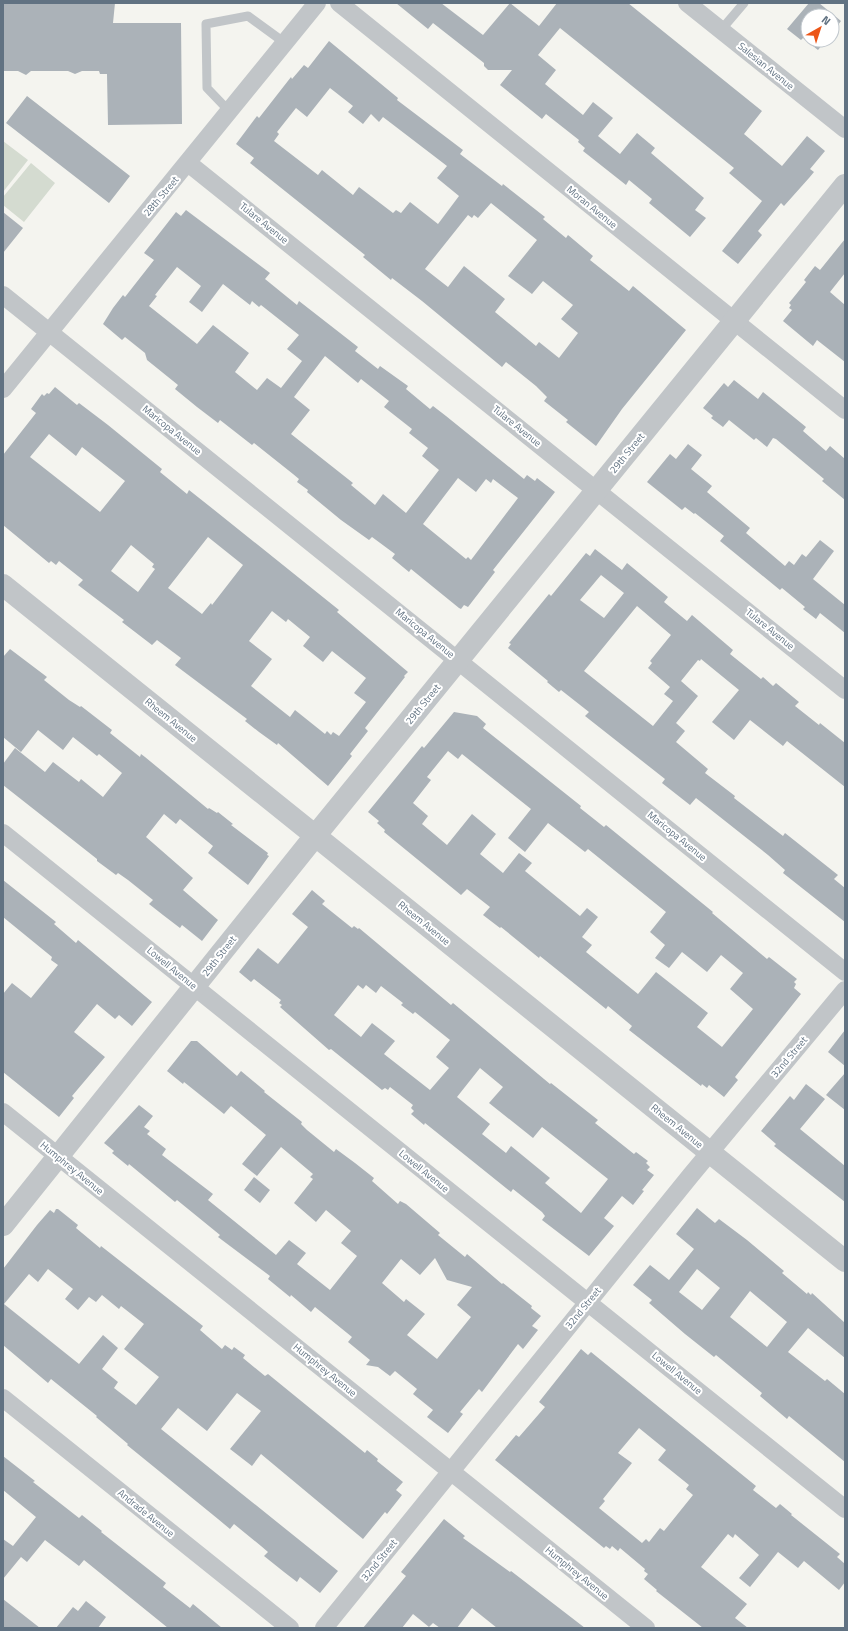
<svg xmlns="http://www.w3.org/2000/svg" width="848" height="1631" font-family="'Titillium Web',sans-serif">
<style>
.green{fill:#d4dbd0}
.building{fill:#abb2b8;fill-rule:evenodd}
.lines{fill:none;stroke-linecap:round;stroke-linejoin:round}
.service{stroke:#c1c5c8;stroke-width:9}
.minor{stroke:#c1c5c8;stroke-width:18}
.tertiary{stroke:#c1c5c8;stroke-width:22}
.labels{text-anchor:middle;dominant-baseline:central;stroke-width:4;stroke-linejoin:round;paint-order:stroke}
.street-label{font-size:10px;fill:#617282;stroke:#fff}
</style>
<rect width="100%" height="100%" fill="#f4f4ef"/>
<!-- green -->
<path class="green" d="M 3,141 L 28,160 L 3,192 Z
M 31,163 L 55,183 L 24,222 L 3,205 L 3,197 Z"/>
<!-- building -->
<path class="building" d="M 3,3 L 115,3 L 113,23 L 181,23 L 182,124 L 108,125 L 107,74 L 100,74 L 99,71 L 82,71 L 75,74 L 68,71 L 31,71 L 26,75 L 18,71 L 3,71 Z
M 396,3 L 441,3 L 483,35 L 510,3 L 539,26 L 557,3 L 628,3 L 762,111 L 744,134 L 782,166 L 807,136 L 825,151 L 810,169 L 814,172 L 809,178 L 784,206 L 781,203 L 758,231 L 762,235 L 738,264 L 722,251 L 762,201 L 729,173 L 734,168 L 560,28 L 538,55 L 556,70 L 545,84 L 583,115 L 593,102 L 613,118 L 598,136 L 620,154 L 637,133 L 655,148 L 651,153 L 704,198 L 695,210 L 706,218 L 690,237 L 649,203 L 652,199 L 629,180 L 626,185 L 583,151 L 585,148 L 578,142 L 579,140 L 546,114 L 542,119 L 500,85 L 512,70 L 488,70 L 484,66 L 484,63 L 433,23 L 428,29 Z
M 809,3 L 819,3 L 841,21 L 832,33 L 832,16 L 808,16 L 808,40 L 826,40 L 818,50 L 803,38 L 801,40 L 787,29 Z
M 329,41 L 398,98 L 397,100 L 463,150 L 460,154 L 502,186 L 503,184 L 545,217 L 543,219 L 566,238 L 568,235 L 593,256 L 590,260 L 629,291 L 633,286 L 686,330 L 622,409 L 596,446 L 566,422 L 568,420 L 544,401 L 547,397 L 536,386 L 506,362 L 502,367 L 422,301 L 392,278 L 391,280 L 363,257 L 365,255 L 250,163 L 254,158 L 236,144 L 257,116 L 259,118 L 291,77 L 292,79 L 304,65 L 308,68 ZM 330,88 L 353,106 L 348,112 L 363,124 L 371,114 L 379,122 L 383,117 L 447,166 L 437,178 L 459,196 L 438,224 L 410,202 L 401,213 L 396,210 L 393,213 L 359,187 L 353,195 L 322,170 L 318,175 L 274,141 L 279,134 L 277,132 L 296,108 L 307,117 ZM 491,203 L 537,240 L 508,276 L 532,294 L 543,281 L 573,305 L 561,319 L 578,333 L 559,358 L 539,342 L 536,346 L 495,312 L 505,299 L 464,266 L 448,287 L 425,269 L 468,215 L 472,218 L 474,215 L 478,218 Z
M 27,96 L 130,176 L 109,203 L 6,123 Z
M 186,210 L 270,273 L 265,279 L 297,305 L 299,301 L 358,347 L 355,351 L 378,369 L 380,366 L 408,386 L 406,389 L 430,409 L 433,406 L 446,416 L 524,479 L 527,475 L 535,481 L 537,478 L 555,492 L 493,570 L 495,572 L 468,607 L 464,605 L 461,609 L 459,608 L 411,569 L 409,572 L 392,558 L 395,554 L 372,537 L 369,540 L 341,520 L 307,492 L 308,490 L 297,482 L 299,479 L 293,474 L 254,443 L 252,445 L 220,420 L 218,423 L 197,407 L 175,389 L 178,385 L 147,360 L 145,353 L 125,337 L 122,340 L 103,324 L 113,308 L 123,295 L 125,297 L 154,260 L 144,253 L 176,212 L 181,216 ZM 177,267 L 201,286 L 189,302 L 202,312 L 223,284 L 250,305 L 252,301 L 259,307 L 261,305 L 299,335 L 287,349 L 302,361 L 281,388 L 267,378 L 257,390 L 235,372 L 249,353 L 213,325 L 197,344 L 149,306 L 157,296 L 155,295 ZM 325,356 L 358,383 L 361,379 L 389,401 L 384,407 L 412,429 L 409,433 L 428,448 L 422,456 L 439,470 L 406,513 L 383,494 L 375,505 L 351,485 L 353,483 L 291,434 L 310,410 L 294,397 ZM 458,478 L 476,492 L 486,479 L 491,483 L 493,479 L 518,498 L 471,560 L 468,557 L 466,559 L 423,524 Z
M 3,212 L 23,228 L 3,253 Z
M 845,239 L 845,273 L 830,292 L 845,305 L 845,362 L 817,340 L 813,346 L 783,321 L 792,310 L 789,308 L 791,305 L 789,303 L 806,282 L 804,280 L 815,266 L 820,270 Z
M 734,380 L 758,399 L 763,392 L 806,427 L 803,431 L 826,451 L 830,446 L 845,459 L 845,500 L 822,481 L 824,479 L 776,439 L 773,438 L 767,447 L 756,438 L 754,440 L 729,420 L 723,427 L 711,418 L 713,416 L 703,408 L 724,383 L 728,387 Z
M 55,387 L 77,405 L 79,403 L 108,425 L 162,469 L 160,472 L 187,494 L 189,490 L 213,509 L 339,610 L 337,612 L 408,672 L 404,676 L 405,677 L 365,728 L 368,731 L 350,754 L 352,756 L 328,786 L 278,743 L 277,745 L 259,732 L 245,721 L 247,719 L 175,665 L 181,658 L 157,640 L 152,645 L 122,622 L 124,620 L 78,585 L 83,580 L 59,561 L 56,565 L 51,561 L 49,563 L 3,525 L 3,455 L 36,413 L 31,409 L 42,394 L 44,396 L 47,393 L 49,394 ZM 49,434 L 76,456 L 82,447 L 125,481 L 100,512 L 30,457 ZM 208,537 L 243,565 L 212,605 L 211,603 L 202,614 L 168,588 ZM 131,545 L 154,564 L 152,567 L 155,569 L 138,592 L 111,571 ZM 272,611 L 286,622 L 288,619 L 310,637 L 303,646 L 323,662 L 332,651 L 366,678 L 354,693 L 366,702 L 339,736 L 333,732 L 331,735 L 327,731 L 325,734 L 295,710 L 290,717 L 251,686 L 272,659 L 249,641 Z
M 688,444 L 702,455 L 691,469 L 712,486 L 707,492 L 750,528 L 746,533 L 785,566 L 789,561 L 794,565 L 802,554 L 806,557 L 820,540 L 834,551 L 813,579 L 845,605 L 845,633 L 820,613 L 816,619 L 803,609 L 805,607 L 782,588 L 780,590 L 720,541 L 724,536 L 695,513 L 694,514 L 685,507 L 682,510 L 647,482 L 670,454 L 676,459 Z
M 595,549 L 622,570 L 627,563 L 668,597 L 664,602 L 687,621 L 692,615 L 733,650 L 730,654 L 761,679 L 763,677 L 773,686 L 776,683 L 799,702 L 795,706 L 819,725 L 820,723 L 845,743 L 845,787 L 787,741 L 783,746 L 750,720 L 734,740 L 712,722 L 739,690 L 701,659 L 700,661 L 698,660 L 681,681 L 698,696 L 676,723 L 685,731 L 676,742 L 708,769 L 705,773 L 735,796 L 734,798 L 783,836 L 785,833 L 838,875 L 834,879 L 845,888 L 845,922 L 783,873 L 785,870 L 768,855 L 696,798 L 690,805 L 662,783 L 665,779 L 585,716 L 589,712 L 561,690 L 559,692 L 547,682 L 548,681 L 508,648 L 511,644 L 509,643 L 549,594 L 551,596 L 586,553 L 590,556 ZM 601,575 L 624,593 L 604,618 L 580,600 ZM 637,606 L 671,635 L 650,661 L 652,663 L 648,668 L 670,687 L 664,694 L 673,701 L 653,726 L 584,671 Z
M 10,649 L 47,677 L 44,680 L 69,700 L 80,707 L 81,706 L 112,730 L 110,733 L 140,757 L 141,754 L 145,757 L 208,809 L 209,808 L 217,813 L 218,812 L 233,824 L 231,825 L 268,853 L 267,855 L 269,856 L 248,885 L 208,853 L 213,846 L 180,819 L 176,824 L 164,814 L 146,837 L 193,878 L 183,890 L 218,920 L 202,941 L 182,925 L 180,928 L 163,915 L 149,904 L 153,900 L 128,880 L 118,873 L 116,875 L 97,861 L 97,859 L 3,785 L 3,764 L 15,748 L 45,772 L 53,762 L 79,782 L 81,779 L 103,797 L 122,773 L 99,754 L 97,756 L 73,737 L 63,750 L 38,730 L 21,752 L 3,737 L 3,657 Z
M 454,712 L 477,716 L 486,724 L 483,728 L 581,806 L 580,808 L 604,827 L 606,825 L 713,912 L 712,913 L 767,959 L 769,957 L 797,979 L 794,982 L 796,984 L 794,988 L 801,994 L 735,1077 L 738,1080 L 724,1097 L 709,1085 L 707,1088 L 702,1084 L 701,1086 L 629,1030 L 632,1026 L 608,1006 L 606,1009 L 540,956 L 539,958 L 501,927 L 500,928 L 483,915 L 490,907 L 467,889 L 461,895 L 384,832 L 385,830 L 377,823 L 379,821 L 368,812 L 422,746 L 424,748 ZM 448,751 L 458,759 L 462,754 L 531,809 L 508,838 L 525,852 L 548,823 L 585,852 L 588,849 L 666,912 L 650,932 L 665,945 L 655,958 L 669,968 L 682,952 L 707,972 L 721,955 L 743,973 L 730,989 L 753,1009 L 722,1047 L 697,1027 L 708,1013 L 656,972 L 638,994 L 586,952 L 592,945 L 582,937 L 598,917 L 587,908 L 580,916 L 525,871 L 532,863 L 519,853 L 503,873 L 480,854 L 496,834 L 472,814 L 447,845 L 422,824 L 428,816 L 413,803 L 431,780 L 427,777 Z
M 3,880 L 56,922 L 54,924 L 76,943 L 78,940 L 152,1002 L 132,1026 L 119,1015 L 115,1019 L 97,1004 L 74,1032 L 105,1057 L 72,1096 L 74,1098 L 59,1117 L 3,1072 L 3,994 L 12,983 L 31,998 L 58,965 L 51,960 L 52,957 L 3,917 Z
M 312,890 L 325,901 L 322,904 L 352,928 L 354,926 L 358,929 L 359,928 L 451,1005 L 453,1003 L 550,1084 L 551,1083 L 598,1120 L 595,1123 L 634,1154 L 636,1152 L 648,1161 L 646,1163 L 650,1167 L 647,1170 L 654,1175 L 642,1190 L 644,1191 L 633,1205 L 622,1196 L 604,1218 L 614,1226 L 589,1256 L 542,1220 L 545,1216 L 542,1212 L 513,1189 L 511,1192 L 425,1123 L 424,1125 L 411,1114 L 414,1111 L 411,1108 L 413,1105 L 390,1087 L 388,1090 L 385,1088 L 382,1090 L 331,1049 L 329,1050 L 280,1007 L 282,1005 L 279,1003 L 281,1000 L 254,979 L 251,982 L 239,972 L 258,948 L 278,964 L 308,927 L 292,914 ZM 358,985 L 363,989 L 366,985 L 376,993 L 381,986 L 403,1003 L 401,1005 L 413,1014 L 415,1012 L 450,1040 L 436,1057 L 449,1068 L 430,1090 L 384,1054 L 395,1041 L 372,1023 L 361,1037 L 334,1015 ZM 480,1068 L 503,1087 L 489,1103 L 533,1138 L 542,1127 L 608,1179 L 581,1213 L 545,1183 L 550,1178 L 511,1146 L 506,1153 L 482,1134 L 490,1124 L 457,1097 Z
M 845,1030 L 845,1066 L 828,1052 Z
M 191,1041 L 197,1041 L 237,1076 L 241,1071 L 265,1091 L 264,1092 L 302,1122 L 301,1124 L 307,1130 L 334,1152 L 336,1149 L 355,1163 L 374,1178 L 372,1181 L 398,1204 L 400,1201 L 406,1204 L 440,1233 L 438,1235 L 465,1257 L 467,1254 L 502,1284 L 503,1283 L 532,1306 L 531,1308 L 541,1316 L 532,1326 L 538,1330 L 523,1349 L 518,1344 L 482,1392 L 479,1389 L 460,1412 L 463,1414 L 448,1433 L 427,1417 L 433,1410 L 413,1394 L 417,1389 L 395,1371 L 390,1376 L 378,1367 L 366,1365 L 370,1360 L 348,1342 L 352,1337 L 315,1307 L 311,1312 L 291,1295 L 290,1297 L 268,1279 L 270,1276 L 218,1237 L 220,1235 L 177,1200 L 175,1202 L 129,1164 L 128,1166 L 112,1153 L 114,1151 L 104,1143 L 139,1105 L 153,1116 L 144,1127 L 150,1131 L 147,1134 L 166,1149 L 162,1155 L 213,1194 L 208,1200 L 276,1255 L 289,1240 L 306,1253 L 297,1264 L 330,1290 L 357,1256 L 341,1243 L 351,1231 L 326,1210 L 316,1222 L 294,1203 L 313,1179 L 310,1177 L 313,1174 L 281,1147 L 257,1176 L 242,1164 L 266,1135 L 231,1106 L 224,1114 L 184,1082 L 183,1084 L 167,1071 ZM 435,1258 L 447,1280 L 472,1287 L 457,1305 L 471,1317 L 437,1359 L 407,1335 L 425,1314 L 406,1299 L 404,1302 L 382,1283 L 401,1259 L 420,1275 Z
M 845,1073 L 845,1110 L 826,1095 Z
M 806,1084 L 825,1099 L 800,1129 L 845,1166 L 845,1202 L 774,1146 L 776,1144 L 761,1131 L 790,1096 L 794,1100 Z
M 254,1177 L 270,1190 L 260,1203 L 244,1190 Z
M 697,1208 L 715,1223 L 719,1219 L 747,1240 L 784,1271 L 782,1273 L 807,1294 L 808,1292 L 811,1295 L 812,1293 L 845,1323 L 845,1358 L 808,1328 L 788,1352 L 825,1381 L 827,1379 L 845,1394 L 845,1462 L 789,1416 L 787,1419 L 760,1396 L 762,1393 L 716,1355 L 714,1357 L 685,1334 L 649,1303 L 652,1300 L 633,1285 L 650,1265 L 669,1280 L 694,1249 L 676,1234 ZM 697,1269 L 720,1288 L 702,1310 L 679,1292 ZM 750,1291 L 787,1322 L 767,1347 L 730,1317 Z
M 56,1209 L 58,1209 L 78,1225 L 76,1228 L 100,1248 L 101,1246 L 203,1326 L 200,1330 L 222,1349 L 225,1345 L 232,1350 L 234,1347 L 245,1355 L 243,1358 L 265,1376 L 268,1374 L 365,1453 L 367,1450 L 378,1459 L 377,1461 L 403,1482 L 396,1490 L 402,1495 L 387,1514 L 385,1512 L 363,1539 L 261,1454 L 252,1466 L 230,1449 L 261,1411 L 237,1393 L 207,1431 L 178,1408 L 161,1429 L 338,1571 L 320,1593 L 300,1577 L 297,1582 L 284,1572 L 264,1556 L 268,1552 L 261,1546 L 234,1524 L 230,1529 L 218,1519 L 127,1445 L 128,1444 L 96,1417 L 97,1416 L 51,1379 L 48,1383 L 3,1345 L 3,1269 L 37,1225 L 50,1210 L 54,1213 ZM 48,1269 L 73,1289 L 65,1299 L 78,1310 L 89,1297 L 96,1302 L 102,1295 L 119,1309 L 121,1306 L 144,1324 L 124,1349 L 159,1377 L 136,1405 L 114,1388 L 118,1382 L 102,1369 L 118,1348 L 103,1335 L 79,1364 L 4,1304 L 29,1274 L 38,1282 Z
M 581,1349 L 588,1355 L 591,1352 L 756,1486 L 753,1490 L 776,1508 L 780,1504 L 792,1514 L 791,1515 L 840,1554 L 837,1557 L 845,1564 L 845,1582 L 839,1590 L 804,1561 L 798,1568 L 778,1552 L 750,1587 L 739,1578 L 759,1555 L 735,1534 L 733,1538 L 728,1534 L 701,1567 L 747,1604 L 735,1618 L 748,1628 L 703,1628 L 656,1591 L 657,1590 L 644,1579 L 648,1574 L 644,1571 L 645,1569 L 620,1548 L 618,1551 L 612,1546 L 610,1549 L 606,1546 L 604,1548 L 495,1460 L 516,1435 L 519,1437 L 545,1407 L 539,1402 ZM 639,1428 L 666,1450 L 658,1460 L 689,1485 L 686,1489 L 693,1495 L 664,1531 L 660,1528 L 649,1542 L 646,1539 L 642,1543 L 599,1508 L 605,1501 L 603,1499 L 632,1463 L 618,1453 Z
M 3,1456 L 35,1481 L 33,1482 L 79,1518 L 82,1515 L 102,1531 L 101,1532 L 166,1583 L 163,1587 L 190,1608 L 193,1604 L 222,1628 L 168,1628 L 84,1560 L 79,1566 L 45,1540 L 27,1562 L 21,1557 L 3,1579 L 3,1539 L 13,1546 L 36,1517 L 3,1490 Z
M 444,1519 L 465,1536 L 463,1538 L 510,1572 L 511,1571 L 585,1628 L 497,1628 L 472,1608 L 457,1628 L 440,1628 L 433,1623 L 429,1627 L 413,1614 L 402,1628 L 363,1628 L 406,1576 L 401,1572 Z
M 3,1599 L 40,1628 L 3,1628 Z
M 86,1601 L 106,1617 L 98,1628 L 56,1628 L 73,1607 L 78,1611 Z"/>
<g class="lines">
<!-- service -->
<path class="service" d="M 721,30 L 744,3
M 230,112 L 207,88 L 206,24 L 248,16 L 285,43"/>
<!-- minor -->
<path class="minor" d="M 339,3 L 845,410
M 687,3 L 845,129
M 188,163 L 845,690
M 3,295 L 845,972
M 3,389 L 317,3
M 3,833 L 845,1509
M 3,1112 L 646,1628
M 3,1398 L 290,1628
M 324,1628 L 691,1175 L 845,990"/>
<!-- tertiary -->
<path class="tertiary" d="M 3,585 L 845,1261
M 3,1225 L 315,836 L 845,185"/>
</g>
<g class="labels">
<!-- street labels -->
<g class="street-label">
<text transform="translate(766 66) rotate(39)">Salesian Avenue</text>
<text transform="translate(161 196) rotate(-50)">28th Street</text>
<text transform="translate(592 207) rotate(39)">Moran Avenue</text>
<text transform="translate(264 223) rotate(39)">Tulare Avenue</text>
<text transform="translate(517 426) rotate(39)">Tulare Avenue</text>
<text transform="translate(172 430) rotate(39)">Maricopa Avenue</text>
<text transform="translate(627 453) rotate(-51)">29th Street</text>
<text transform="translate(770 629) rotate(39)">Tulare Avenue</text>
<text transform="translate(425 633) rotate(39)">Maricopa Avenue</text>
<text transform="translate(423 704) rotate(-51)">29th Street</text>
<text transform="translate(171 720) rotate(39)">Rheem Avenue</text>
<text transform="translate(677 836) rotate(39)">Maricopa Avenue</text>
<text transform="translate(424 923) rotate(39)">Rheem Avenue</text>
<text transform="translate(219 956) rotate(-52)">29th Street</text>
<text transform="translate(172 968) rotate(39)">Lowell Avenue</text>
<text transform="translate(789 1057) rotate(-50)">32nd Street</text>
<text transform="translate(677 1126) rotate(39)">Rheem Avenue</text>
<text transform="translate(72 1168) rotate(39)">Humphrey Avenue</text>
<text transform="translate(424 1171) rotate(39)">Lowell Avenue</text>
<text transform="translate(583 1308) rotate(-51)">32nd Street</text>
<text transform="translate(325 1370) rotate(39)">Humphrey Avenue</text>
<text transform="translate(677 1373) rotate(39)">Lowell Avenue</text>
<text transform="translate(146 1513) rotate(39)">Andrade Avenue</text>
<text transform="translate(379 1560) rotate(-51)">32nd Street</text>
<text transform="translate(577 1573) rotate(39)">Humphrey Avenue</text>
</g>
</g>
<!-- border -->
<rect width="848" height="1631" fill="none" stroke="#617282" stroke-width="8"/>
<!-- north arrow -->
<g transform="translate(820 28) rotate(39)"><circle r="19" fill="#ffffff" stroke="#c0c7cd"/>
<path d="M0-3L7 15L0 10L-7 15Z" fill="#ec5517"/>
<text y="-6" font-size="11" font-weight="bold" text-anchor="middle" fill="#617282">N</text>
</g>
</svg>
